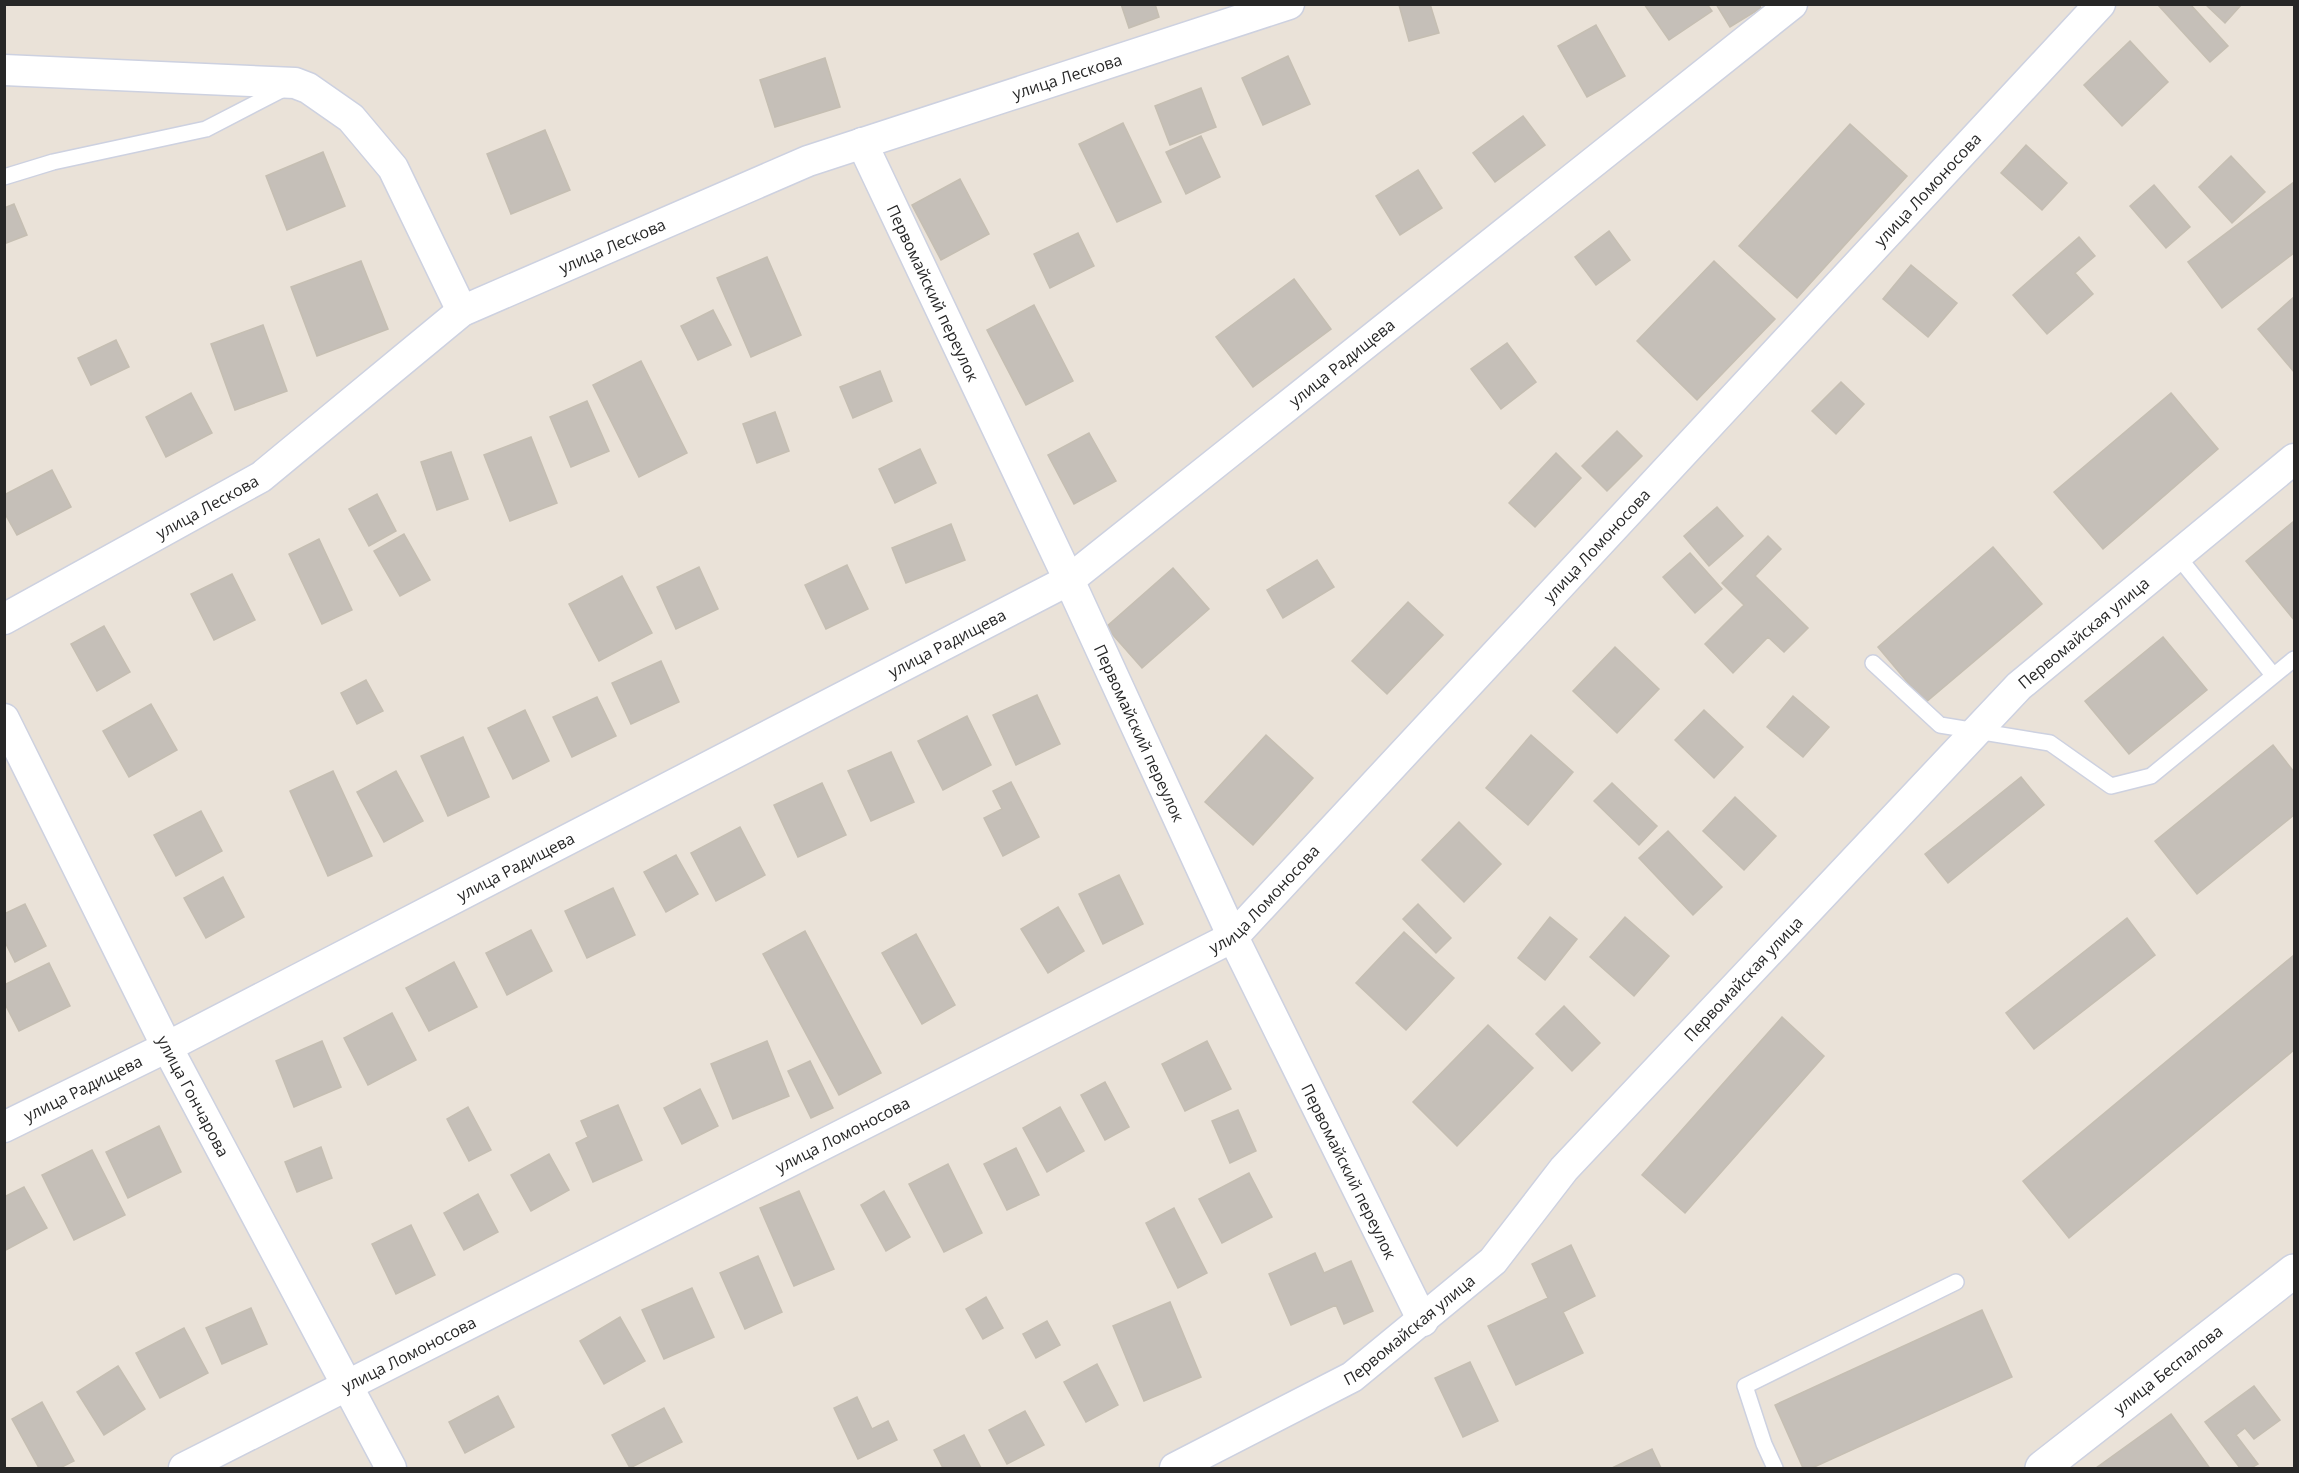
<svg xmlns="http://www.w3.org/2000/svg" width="2299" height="1473" font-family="'Open Sans',sans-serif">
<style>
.building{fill:#c5bfb8;stroke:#c5beb2;stroke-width:1.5}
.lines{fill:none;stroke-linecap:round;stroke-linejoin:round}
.lane-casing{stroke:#cdd1e0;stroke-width:18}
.street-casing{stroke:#cdd1e0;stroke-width:33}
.secondary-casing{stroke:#cdd1e0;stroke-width:36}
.lane{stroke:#fff;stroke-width:15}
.street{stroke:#fff;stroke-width:30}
.secondary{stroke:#fff;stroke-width:33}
.labels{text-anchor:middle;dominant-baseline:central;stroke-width:5;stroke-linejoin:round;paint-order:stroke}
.street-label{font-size:16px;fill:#272727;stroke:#fff}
</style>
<rect width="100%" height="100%" fill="#eae2d8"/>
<!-- building -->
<path class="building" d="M 1121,4 L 1155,4 L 1159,17 L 1129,28 Z
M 1430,4 L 1439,33 L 1409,41 L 1399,5 Z
M 1644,4 L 1707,4 L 1712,11 L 1669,40 Z
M 1716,4 L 1759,4 L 1761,8 L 1730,27 Z
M 2190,4 L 2228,46 L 2210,62 L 2158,5 Z
M 2205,4 L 2242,4 L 2225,23 Z
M 1596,25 L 1625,76 L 1587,97 L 1558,46 Z
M 2130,41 L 2168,82 L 2122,126 L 2084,85 Z
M 1288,56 L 1310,104 L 1263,125 L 1242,78 Z
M 825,58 L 840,107 L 775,127 L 760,80 Z
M 1201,88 L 1216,127 L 1170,145 L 1155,106 Z
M 1523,116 L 1545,145 L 1495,182 L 1473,153 Z
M 1123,123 L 1161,202 L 1117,222 L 1079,144 Z
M 1850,124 L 1907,176 L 1797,298 L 1739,246 Z
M 545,130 L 570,190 L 511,214 L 487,154 Z
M 1201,136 L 1220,177 L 1186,194 L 1166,152 Z
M 2026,145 L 2067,183 L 2042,210 L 2001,173 Z
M 323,152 L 345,206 L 287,230 L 266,176 Z
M 2231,156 L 2265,192 L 2232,223 L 2199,187 Z
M 1418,170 L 1442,208 L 1400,235 L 1376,196 Z
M 960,179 L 989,234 L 941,260 L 912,205 Z
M 2294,182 L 2294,253 L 2222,308 L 2188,262 Z
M 2154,185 L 2190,227 L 2166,248 L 2130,206 Z
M 14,204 L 27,235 L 4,244 L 4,208 Z
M 1609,231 L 1630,260 L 1596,285 L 1575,257 Z
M 1078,233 L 1094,266 L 1050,288 L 1034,254 Z
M 2079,237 L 2095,256 L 2075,273 L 2093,294 L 2047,334 L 2013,295 Z
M 767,257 L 801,335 L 751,357 L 717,278 Z
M 361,261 L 388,329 L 317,356 L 291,287 Z
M 1714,261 L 1775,319 L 1697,400 L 1637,341 Z
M 1911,265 L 1957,303 L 1928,337 L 1883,299 Z
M 1294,279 L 1331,329 L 1253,387 L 1216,337 Z
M 2294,297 L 2294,372 L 2258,329 Z
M 1034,305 L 1073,381 L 1026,405 L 987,330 Z
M 713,310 L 731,345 L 698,360 L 681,326 Z
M 263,325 L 287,391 L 235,410 L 211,344 Z
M 116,340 L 129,367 L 91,385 L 78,358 Z
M 1507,343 L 1536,382 L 1501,409 L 1471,369 Z
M 641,361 L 687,453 L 639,477 L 593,385 Z
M 880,371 L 892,401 L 853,418 L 840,387 Z
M 1841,382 L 1864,404 L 1836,434 L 1812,411 Z
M 191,393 L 212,433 L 166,457 L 146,417 Z
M 2171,393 L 2218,449 L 2103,549 L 2054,492 Z
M 587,401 L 609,451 L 571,467 L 550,417 Z
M 775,412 L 789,451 L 757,463 L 743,424 Z
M 1617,431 L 1642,456 L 1607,491 L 1582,466 Z
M 1089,433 L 1116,481 L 1074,504 L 1048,455 Z
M 531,437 L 557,503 L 510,521 L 484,455 Z
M 920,449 L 936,483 L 895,503 L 879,469 Z
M 451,452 L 468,499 L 437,510 L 421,462 Z
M 1556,453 L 1581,478 L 1535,527 L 1509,503 Z
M 52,470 L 71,507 L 17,535 L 4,512 L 4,495 Z
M 377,494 L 396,531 L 369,546 L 349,509 Z
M 1717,507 L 1743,536 L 1709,566 L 1684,536 Z
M 2294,521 L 2294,620 L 2246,561 Z
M 951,524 L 965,560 L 906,583 L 892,548 Z
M 404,534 L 430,580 L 400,596 L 374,551 Z
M 1768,536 L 1781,549 L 1755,576 L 1808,628 L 1784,652 L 1768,637 L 1733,673 L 1705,644 L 1744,605 L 1722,583 Z
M 319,539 L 352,610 L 322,624 L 289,554 Z
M 1993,547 L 2042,604 L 1925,703 L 1878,647 Z
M 1690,553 L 1722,589 L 1695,613 L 1663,577 Z
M 1317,560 L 1334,587 L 1283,618 L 1267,590 Z
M 847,565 L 868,609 L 826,629 L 805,585 Z
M 699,567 L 718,609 L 676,629 L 657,587 Z
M 1173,568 L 1209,609 L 1142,668 L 1106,627 Z
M 232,574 L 255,620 L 214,640 L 191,594 Z
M 622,576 L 652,633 L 599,661 L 569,604 Z
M 1408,602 L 1443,635 L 1387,694 L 1352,661 Z
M 104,626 L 130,672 L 97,691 L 71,644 Z
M 2163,637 L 2207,690 L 2129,754 L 2085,701 Z
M 1615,647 L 1659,689 L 1617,733 L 1573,691 Z
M 661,661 L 679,702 L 631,724 L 612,683 Z
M 366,680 L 383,711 L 357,724 L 341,693 Z
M 1037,695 L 1060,744 L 1016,765 L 993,715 Z
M 1793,696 L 1829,727 L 1803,757 L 1767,727 Z
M 597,697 L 616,736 L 572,757 L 553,717 Z
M 151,704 L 177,750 L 129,777 L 103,731 Z
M 525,710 L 549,761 L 513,779 L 488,728 Z
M 1704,710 L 1743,747 L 1714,778 L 1675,740 Z
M 967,716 L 991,765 L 943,790 L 918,741 Z
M 1266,735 L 1313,778 L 1253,845 L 1205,802 Z
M 1531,735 L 1573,772 L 1528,825 L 1486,788 Z
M 463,737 L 489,797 L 448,816 L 421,756 Z
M 2273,745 L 2294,772 L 2294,815 L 2197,894 L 2155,841 Z
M 891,752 L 914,802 L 871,821 L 848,771 Z
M 333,771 L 372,856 L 328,876 L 290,791 Z
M 396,771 L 423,821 L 384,842 L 357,792 Z
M 2021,777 L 2044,805 L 1948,883 L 1925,854 Z
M 1011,782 L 1039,837 L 1003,856 L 984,818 L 1002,809 L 993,791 Z
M 822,783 L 846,835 L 798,857 L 774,805 Z
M 1612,783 L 1657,826 L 1639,845 L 1594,801 Z
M 1735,797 L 1776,836 L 1744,870 L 1703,831 Z
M 201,811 L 222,851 L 176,876 L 154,835 Z
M 1459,822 L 1501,864 L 1464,902 L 1422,860 Z
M 740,827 L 765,875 L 716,901 L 691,853 Z
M 1668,831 L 1722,887 L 1693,915 L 1639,858 Z
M 676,855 L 698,894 L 666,912 L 644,872 Z
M 1119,875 L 1143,924 L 1103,944 L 1079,894 Z
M 223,877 L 244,917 L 206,938 L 184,898 Z
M 613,888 L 635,935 L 587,958 L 565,911 Z
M 25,904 L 46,946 L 15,962 L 4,940 L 4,914 Z
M 1418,904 L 1451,938 L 1436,953 L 1403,919 Z
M 1058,907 L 1084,951 L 1048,973 L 1021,929 Z
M 1550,917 L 1577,939 L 1545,980 L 1518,958 Z
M 1625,917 L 1669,956 L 1634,996 L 1590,957 Z
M 2127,918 L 2155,955 L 2034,1049 L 2006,1013 Z
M 531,930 L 552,971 L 507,995 L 486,953 Z
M 805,931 L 881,1073 L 839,1095 L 763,954 Z
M 1404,932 L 1454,978 L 1406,1030 L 1356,983 Z
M 916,934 L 955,1005 L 922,1024 L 882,953 Z
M 2294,955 L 2294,1050 L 2069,1238 L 2023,1181 Z
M 454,962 L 477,1007 L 429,1031 L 406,988 Z
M 49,963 L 70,1006 L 19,1031 L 4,1002 L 4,985 Z
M 1564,1006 L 1600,1043 L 1572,1071 L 1536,1034 Z
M 392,1013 L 416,1060 L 368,1085 L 344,1038 Z
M 1782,1017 L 1824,1056 L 1685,1213 L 1642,1175 Z
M 1488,1025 L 1533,1068 L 1457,1146 L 1413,1102 Z
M 322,1041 L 341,1087 L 294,1107 L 276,1061 Z
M 767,1041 L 789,1096 L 733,1119 L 711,1064 Z
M 1207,1041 L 1231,1089 L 1185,1111 L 1162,1064 Z
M 810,1061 L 833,1108 L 811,1118 L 788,1071 Z
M 1105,1082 L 1129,1127 L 1105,1140 L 1081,1095 Z
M 700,1089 L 718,1126 L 682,1144 L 664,1108 Z
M 618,1105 L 642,1160 L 593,1182 L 576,1143 L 588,1137 L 581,1121 Z
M 468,1107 L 491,1150 L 469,1161 L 447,1119 Z
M 1060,1107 L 1084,1151 L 1047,1172 L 1023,1128 Z
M 1238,1110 L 1256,1151 L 1230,1163 L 1212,1121 Z
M 159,1126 L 181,1172 L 128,1198 L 106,1152 Z
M 321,1147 L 332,1178 L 297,1192 L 285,1162 Z
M 1016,1148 L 1039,1195 L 1007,1210 L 984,1164 Z
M 92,1150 L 125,1215 L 74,1240 L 42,1175 Z
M 549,1154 L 569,1190 L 531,1211 L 511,1175 Z
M 948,1164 L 982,1233 L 944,1252 L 909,1184 Z
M 1249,1173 L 1272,1217 L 1222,1243 L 1199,1199 Z
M 24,1187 L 47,1228 L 4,1251 L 4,1197 Z
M 799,1191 L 834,1269 L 794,1286 L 760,1208 Z
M 884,1191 L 910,1237 L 886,1251 L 861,1205 Z
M 478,1194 L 498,1232 L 464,1250 L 444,1213 Z
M 1174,1208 L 1207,1273 L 1178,1288 L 1146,1223 Z
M 411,1225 L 435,1275 L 396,1294 L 372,1244 Z
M 1571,1245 L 1595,1296 L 1563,1312 L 1583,1353 L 1516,1385 L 1488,1326 L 1548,1298 L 1532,1264 Z
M 1315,1253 L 1324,1273 L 1351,1261 L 1373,1311 L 1344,1324 L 1336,1305 L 1291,1325 L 1269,1274 Z
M 758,1256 L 782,1312 L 745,1329 L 720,1273 Z
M 692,1288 L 714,1337 L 664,1359 L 642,1310 Z
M 986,1297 L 1003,1328 L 983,1339 L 966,1309 Z
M 1170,1302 L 1201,1377 L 1144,1401 L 1113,1326 Z
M 251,1308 L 267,1344 L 222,1364 L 206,1328 Z
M 1982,1310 L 2012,1377 L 1812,1468 L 1803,1468 L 1775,1405 Z
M 620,1317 L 645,1361 L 604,1384 L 580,1341 Z
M 1047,1321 L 1060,1345 L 1036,1358 L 1023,1334 Z
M 184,1328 L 208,1373 L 160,1398 L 136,1353 Z
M 1470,1362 L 1498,1421 L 1463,1437 L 1435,1378 Z
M 1097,1364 L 1118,1405 L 1086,1422 L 1064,1382 Z
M 118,1366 L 145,1409 L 104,1435 L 77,1392 Z
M 2254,1386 L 2280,1420 L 2254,1439 L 2245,1428 L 2236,1435 L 2258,1464 L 2251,1468 L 2240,1468 L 2205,1422 Z
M 498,1396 L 514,1427 L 465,1453 L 449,1422 Z
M 857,1397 L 872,1429 L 888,1421 L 897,1440 L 858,1459 L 834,1408 Z
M 42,1402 L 74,1461 L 60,1468 L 39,1468 L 12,1419 Z
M 664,1408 L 682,1442 L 630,1468 L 612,1435 Z
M 1025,1411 L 1044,1445 L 1007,1464 L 989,1430 Z
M 2171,1414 L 2209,1467 L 2206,1468 L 2096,1468 Z
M 964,1435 L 981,1468 L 943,1468 L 934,1450 Z
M 1652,1449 L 1661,1468 L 1612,1468 Z"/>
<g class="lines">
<defs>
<path id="lane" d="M 4,177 L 53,162 L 206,129 L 287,87
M 2176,554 L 2273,675
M 1873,663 L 1940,725 L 2050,743 L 2111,786 L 2151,776 L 2294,659
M 1775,1468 L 1764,1444 L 1745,1386 L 1956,1282"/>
<g id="street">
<path d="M 4,70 L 295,83 L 308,88 L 351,118 L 393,168 L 462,311"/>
<path id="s1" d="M 862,143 L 1069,580 L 1233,937 L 1423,1321"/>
<path id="s2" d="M 4,619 L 261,477 L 462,311 L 808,161 L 1289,4"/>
<path id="s3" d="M 4,719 L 167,1047 L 391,1468"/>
<path id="s4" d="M 4,1127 L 167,1047 L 1069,580 L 1792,4"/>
<path id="s5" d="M 184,1468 L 1233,937 L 2100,4"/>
<path id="s6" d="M 1175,1468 L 1352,1377 L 1493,1261 L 1564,1169 L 2019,686 L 2294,459"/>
</g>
<g id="secondary">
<path id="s7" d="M 2042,1468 L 2294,1271"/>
</g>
</defs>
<!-- lane casing -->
<use href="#lane" class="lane-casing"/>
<!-- street casing -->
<use href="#street" class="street-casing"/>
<!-- secondary casing -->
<use href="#secondary" class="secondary-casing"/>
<!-- lane -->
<use href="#lane" class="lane"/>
<!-- street -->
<use href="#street" class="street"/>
<!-- secondary -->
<use href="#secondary" class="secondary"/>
</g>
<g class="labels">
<!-- street labels -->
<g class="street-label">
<text stroke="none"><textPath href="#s2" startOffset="1204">улица Лескова</textPath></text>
<text stroke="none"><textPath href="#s5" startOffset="2196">улица Ломоносова</textPath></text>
<text stroke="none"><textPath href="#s2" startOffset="718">улица Лескова</textPath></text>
<text stroke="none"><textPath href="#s1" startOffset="166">Первомайский переулок</textPath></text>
<text stroke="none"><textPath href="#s4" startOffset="1546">улица Радищева</textPath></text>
<text stroke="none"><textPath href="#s2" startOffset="232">улица Лескова</textPath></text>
<text stroke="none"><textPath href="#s5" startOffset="1710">улица Ломоносова</textPath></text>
<text stroke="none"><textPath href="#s6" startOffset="1245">Первомайская улица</textPath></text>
<text stroke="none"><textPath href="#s4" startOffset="1060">улица Радищева</textPath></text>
<text stroke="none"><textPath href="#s1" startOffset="652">Первомайский переулок</textPath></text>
<text stroke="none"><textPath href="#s4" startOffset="574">улица Радищева</textPath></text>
<text stroke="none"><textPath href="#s5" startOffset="1224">улица Ломоносова</textPath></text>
<text stroke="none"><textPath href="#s6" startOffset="759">Первомайская улица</textPath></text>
<text stroke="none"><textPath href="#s4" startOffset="88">улица Радищева</textPath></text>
<text stroke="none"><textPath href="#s3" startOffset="422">улица Гончарова</textPath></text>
<text stroke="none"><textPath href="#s5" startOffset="738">улица Ломоносова</textPath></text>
<text stroke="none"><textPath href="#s1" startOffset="1138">Первомайский переулок</textPath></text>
<text stroke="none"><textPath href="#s6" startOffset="273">Первомайская улица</textPath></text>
<text stroke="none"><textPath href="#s5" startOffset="252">улица Ломоносова</textPath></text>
<text stroke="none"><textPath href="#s7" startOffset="160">улица Беспалова</textPath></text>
</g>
</g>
<!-- border -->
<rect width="2299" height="1473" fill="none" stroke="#272727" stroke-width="12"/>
</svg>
